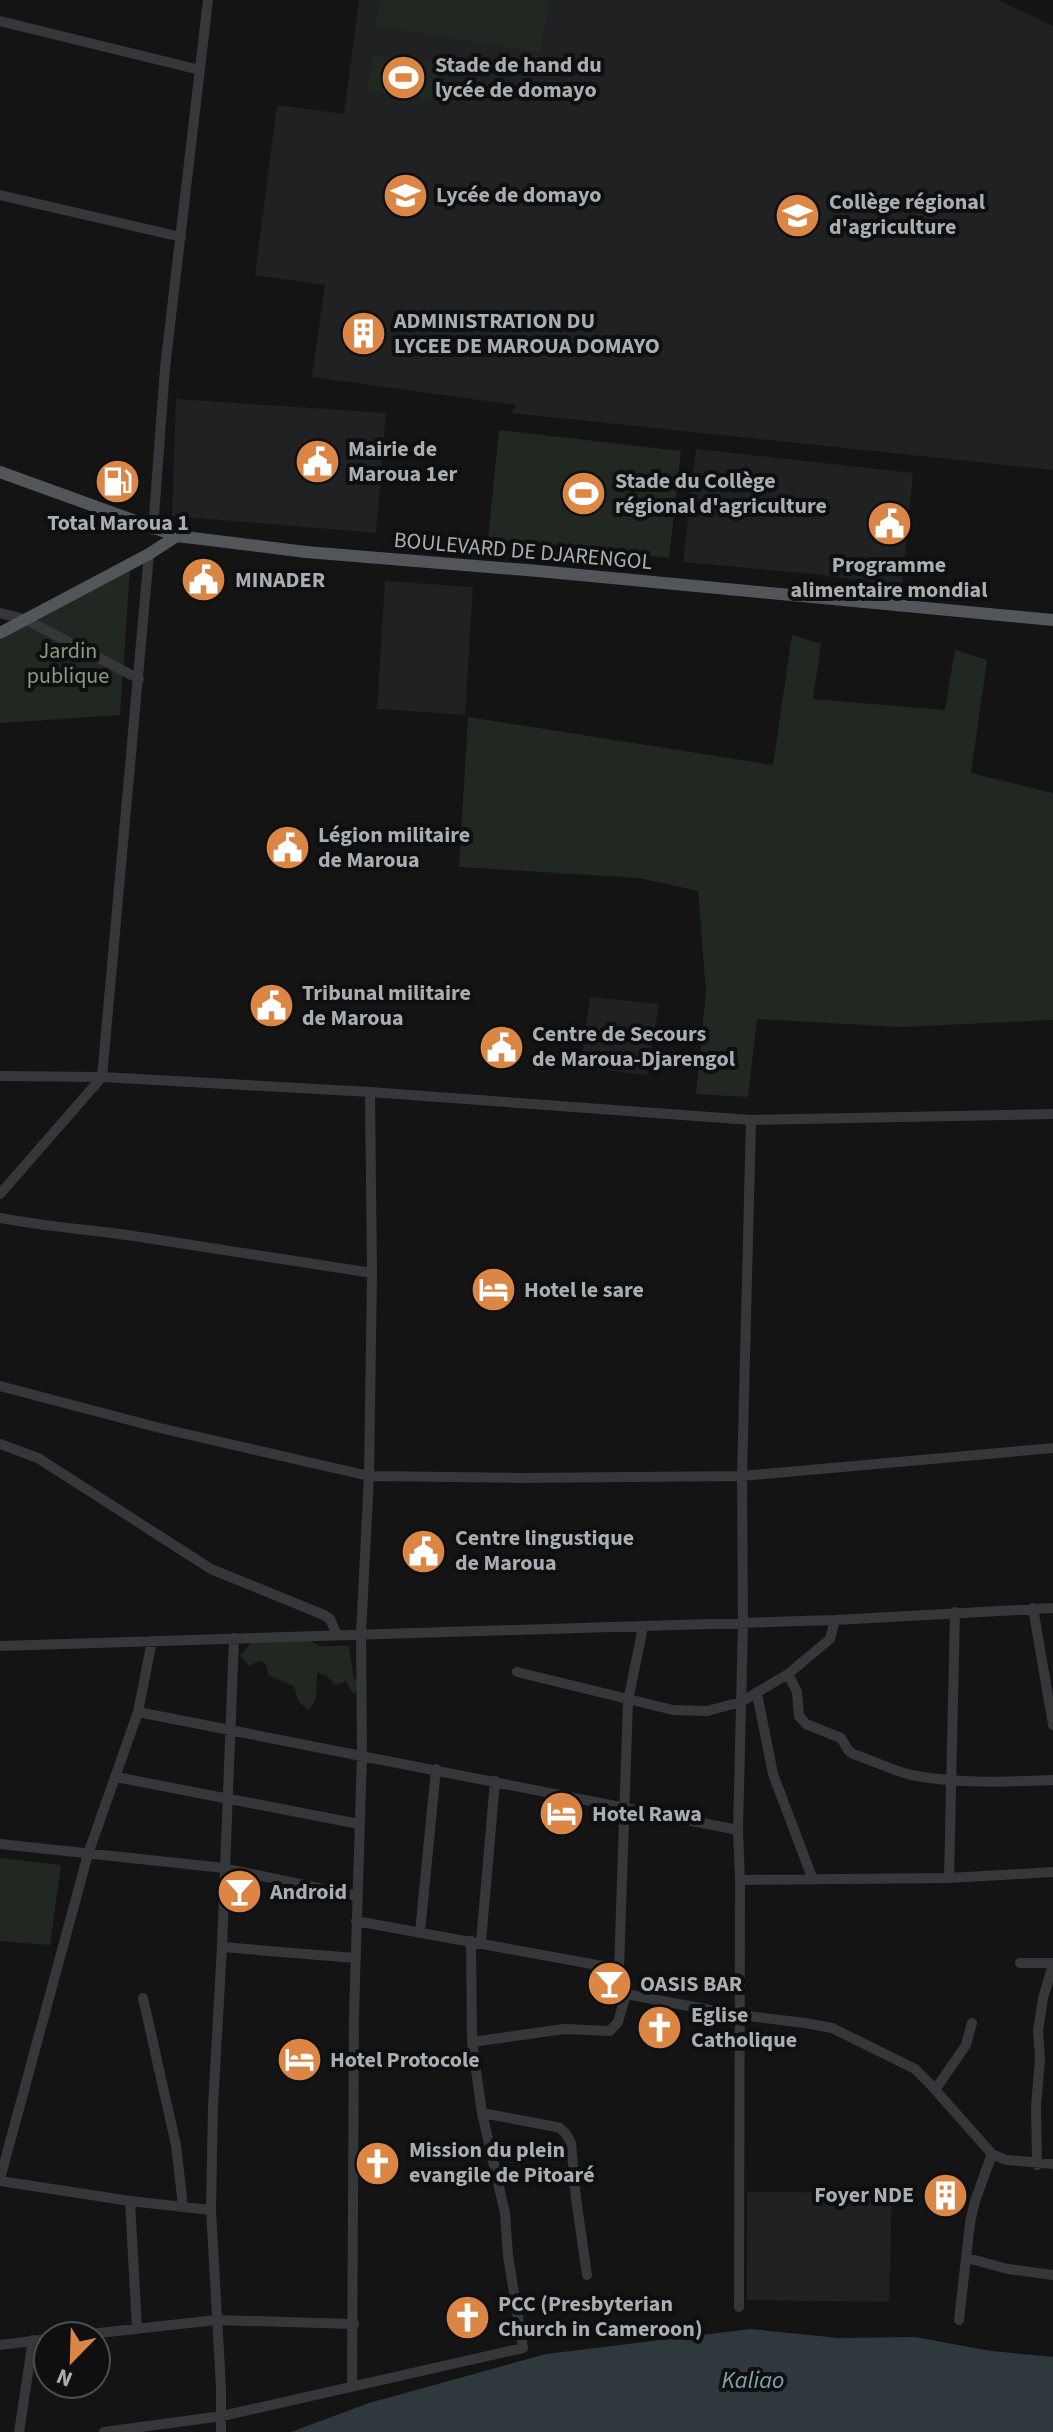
<svg xmlns="http://www.w3.org/2000/svg" width="1053" height="2432" font-family="'Source Sans 3',sans-serif">
<style>
.built{fill:#202122}
.green{fill:#212821}
.water{fill:#2f393d}
.lines{fill:none;stroke-linecap:round;stroke-linejoin:round}
.minor{stroke:#35373a;stroke-width:10}
.major{stroke:#525559;stroke-width:12}
.labels{text-anchor:middle;dominant-baseline:central;stroke-width:8;stroke-linejoin:round;paint-order:stroke}
.poi-label{font-size:22px;font-weight:bold;fill:#a7aeb4;stroke:#0f0f10;text-anchor:start}
.street-label{font-size:22px;fill:#a7aeb4;stroke:#0f0f10}
.park-label{font-size:22px;fill:#859d81;stroke:#0f0f10}
.water-label{font-size:24px;font-style:italic;fill:#82a2ab;stroke:#0f0f10}
</style>
<rect width="100%" height="100%" fill="#141415"/>
<!-- built -->
<path class="built" d="M 359,0 L 998,0 L 1053,26 L 1053,470 L 512,413 L 516,405 L 312,377 L 325,285 L 255,275 L 277,105 L 344,114 Z
M 176,399 L 386,413 L 376,533 L 172,516 Z
M 696,449 L 913,473 L 902,586 L 813,574 L 683,562 Z
M 385,581 L 473,587 L 465,715 L 377,709 Z
M 590,997 L 659,1004 L 647,1075 L 580,1067 Z
M 747,2192 L 892,2193 L 889,2302 L 747,2300 Z"/>
<!-- green -->
<path class="green" d="M 380,0 L 549,0 L 540,52 L 376,26 Z
M 373,55 L 439,64 L 435,100 L 368,91 Z
M 499,430 L 681,451 L 669,558 L 488,538 Z
M 130,569 L 120,715 L 0,723 L 0,640 Z
M 792,635 L 821,644 L 813,699 L 945,710 L 955,650 L 987,660 L 971,773 L 1053,793 L 1053,1020 L 901,1027 L 757,1019 L 748,1097 L 696,1094 L 706,991 L 698,891 L 639,878 L 459,867 L 468,717 L 773,765 Z
M 303,1636 L 319,1646 L 349,1646 L 354,1678 L 362,1687 L 353,1694 L 346,1681 L 336,1685 L 325,1675 L 317,1673 L 316,1699 L 309,1710 L 298,1701 L 294,1686 L 268,1675 L 266,1664 L 259,1661 L 249,1666 L 240,1656 L 255,1638 Z
M 0,1858 L 61,1865 L 50,1945 L 0,1941 Z"/>
<!-- water -->
<path class="water" d="M 751,2329 L 838,2338 L 915,2337 L 991,2351 L 1053,2357 L 1053,2432 L 291,2432 L 369,2403 L 546,2354 Z"/>
<g class="lines">
<!-- minor -->
<path class="minor" d="M 0,21 L 200,70
M 0,195 L 181,237
M 153,530 L 165,368 L 208,0
M 0,613 L 25,619 L 139,679
M 0,1076 L 102,1077 L 370,1092 L 751,1120 L 1053,1114
M 0,1194 L 102,1077 L 149,554
M 0,1218 C 51,1228 102,1230 153,1239 C 226,1251 299,1262 372,1273
M 0,1386 L 160,1428 L 369,1476 L 520,1478 L 742,1476 L 1053,1448
M 0,1444 L 38,1458 L 211,1569 L 324,1615 L 330,1619 L 337,1635
M 1033,1608 L 1053,1725
M 643,1627 L 628,1701 L 619,1969 L 625,1982 L 626,1994 L 731,2014 L 805,2023 L 832,2028 L 915,2069 L 930,2084 L 992,2154 L 1006,2160 L 1053,2164
M 0,1646 L 835,1620 L 1053,1608
M 517,1672 L 673,1710 L 707,1711 L 741,1702 L 788,1674 L 830,1639 L 835,1620
M 788,1674 L 797,1692 L 799,1716 L 806,1724 L 841,1738 L 848,1750 L 853,1754 C 872,1760 891,1770 911,1775 C 958,1784 1006,1782 1053,1780
M 757,1694 L 773,1774 L 813,1880
M 138,1712 L 738,1830
M 116,1777 L 359,1824
M 0,1844 L 224,1868 L 357,1896
M 949,1878 L 955,1612
M 740,1880 L 949,1878 L 1053,1872
M 356,1921 L 619,1969
M 420,1932 L 436,1769
M 481,1942 L 495,1781
M 222,1947 L 355,1958
M 1020,1963 L 1053,1963
M 143,1998 L 176,2145 L 183,2206
M 472,2042 L 564,2029 L 610,2031 L 618,2022 L 626,1994
M 935,2090 L 966,2045 L 972,2023
M 482,2113 L 551,2126 L 560,2128 L 566,2134 L 571,2143 L 576,2198 L 587,2275
M 1037,2165 L 1036,2107 L 1040,2059 L 1038,2031 L 1043,1998 L 1053,1965
M 0,2179 L 88,1854 L 138,1712 L 152,1641
M 0,2181 L 130,2201 L 211,2210
M 130,2201 L 137,2329
M 967,2258 L 1008,2269 L 1053,2275
M 739,2307 L 740,1880 L 738,1830 L 743,1623 L 742,1476 L 751,1120
M 959,2320 L 970,2223 L 975,2201 L 992,2154
M 72,2336 L 216,2320 L 354,2324
M 0,2345 L 48,2339
M 352,2387 L 354,2015 L 362,1754 L 361,1634 L 369,1476 L 372,1273 L 370,1092
M 19,2432 L 33,2340
M 104,2432 L 222,2416 L 523,2348 L 508,2256 L 505,2213 L 482,2113 L 472,2042 L 471,1941
M 221,2432 L 221,2387 L 211,2210 L 213,2106 L 222,1947 L 234,1638"/>
<!-- major -->
<path class="major" d="M 0,472 L 177,536 L 306,552 L 538,571 L 1053,620
M 0,633 L 149,554 L 177,536"/>
</g>
<!-- icons -->
<defs>
<symbol id="stadium-disc" viewBox="-11 -11 22 22"><circle r="9.5" fill="#dc8646" stroke="#0f0f10"/><path d="M0-5a6.5 5 0 1 0 0 10a6.5 5 0 1 0 0-10ZM-3.5-1.8h7v3.6h-7Z" fill="#fff"/></symbol>
<symbol id="school-disc" viewBox="-11 -11 22 22"><circle r="9.5" fill="#dc8646" stroke="#0f0f10"/><path d="M0-5L7-2L0 1L-7-2ZM-4 1L0 2.5L4 1V4Q0 6-4 4Z" fill="#fff"/></symbol>
<symbol id="university-disc" viewBox="-11 -11 22 22"><circle r="9.5" fill="#dc8646" stroke="#0f0f10"/><path d="M0-5L7-2L0 1L-7-2ZM-4 1L0 2.5L4 1V4Q0 6-4 4Z" fill="#fff"/></symbol>
<symbol id="building-disc" viewBox="-11 -11 22 22"><circle r="9.5" fill="#dc8646" stroke="#0f0f10"/><path d="M-4-6H4V6H1V3H-1V6H-4ZM-2.5-4.3h1.7v1.8h-1.7ZM.8-4.3h1.7v1.8H.8ZM-2.5-1h1.7V.8h-1.7ZM.8-1h1.7V.8H.8Z" fill="#fff"/></symbol>
<symbol id="civic-disc" viewBox="-11 -11 22 22"><circle r="9.5" fill="#dc8646" stroke="#0f0f10"/><path d="M-.6-6.5H3V-4.5H.6V-3L4-1V1h2V6H-6V1h2V-1L-.6-3ZM-1.2 2.5V6h2.4V2.5Z" fill="#fff"/></symbol>
<symbol id="fuel-disc" viewBox="-11 -11 22 22"><circle r="9.5" fill="#dc8646" stroke="#0f0f10"/><path d="M-5.5-6h7V0h2V4h1.3V-2.5L3-4.5l.8-.8L6-3V5H2.5V1h-1V6h-7ZM-4.2-4.7v3.2H.2V-4.7Z" fill="#fff"/></symbol>
<symbol id="hotel-disc" viewBox="-11 -11 22 22"><circle r="9.5" fill="#dc8646" stroke="#0f0f10"/><path d="M-6-4.5h1.5V1H6V5H4.5V3h-9V5H-6ZM-4 0a1.8 1.8 0 1 1 3.6 0ZM.5 0V-2.5h3Q6-2.5 6 0Z" fill="#fff"/></symbol>
<symbol id="bar-disc" viewBox="-11 -11 22 22"><circle r="9.5" fill="#dc8646" stroke="#0f0f10"/><path d="M-6-5H6L.8 .8V4.5H3.5V6h-7V4.5H-.8V.8Z" fill="#fff"/></symbol>
<symbol id="church-disc" viewBox="-11 -11 22 22"><circle r="9.5" fill="#dc8646" stroke="#0f0f10"/><path d="M-1.2-6h2.4v3.5h3.3v2.4h-3.3V6h-2.4V-.1h-3.3v-2.4h3.3Z" fill="#fff"/></symbol>
</defs>
<g fill-rule="evenodd">
<use href="#stadium-disc" x="378" y="52" width="51" height="51"/>
<use href="#school-disc" x="380" y="170" width="51" height="51"/>
<use href="#university-disc" x="772" y="190" width="51" height="51"/>
<use href="#building-disc" x="338" y="308" width="51" height="51"/>
<use href="#civic-disc" x="292" y="436" width="51" height="51"/>
<use href="#fuel-disc" x="92" y="456" width="51" height="51"/>
<use href="#stadium-disc" x="558" y="468" width="51" height="51"/>
<use href="#civic-disc" x="864" y="498" width="51" height="51"/>
<use href="#civic-disc" x="178" y="554" width="51" height="51"/>
<use href="#civic-disc" x="262" y="822" width="51" height="51"/>
<use href="#civic-disc" x="246" y="980" width="51" height="51"/>
<use href="#civic-disc" x="476" y="1022" width="51" height="51"/>
<use href="#hotel-disc" x="468" y="1264" width="51" height="51"/>
<use href="#civic-disc" x="398" y="1526" width="51" height="51"/>
<use href="#hotel-disc" x="536" y="1788" width="51" height="51"/>
<use href="#bar-disc" x="214" y="1866" width="51" height="51"/>
<use href="#bar-disc" x="584" y="1958" width="51" height="51"/>
<use href="#church-disc" x="634" y="2002" width="51" height="51"/>
<use href="#hotel-disc" x="274" y="2034" width="51" height="51"/>
<use href="#church-disc" x="352" y="2138" width="51" height="51"/>
<use href="#building-disc" x="920" y="2170" width="51" height="51"/>
<use href="#church-disc" x="442" y="2292" width="51" height="51"/>
</g>
<g class="labels">
<!-- poi labels -->
<g class="poi-label">
<text x="435" y="65">Stade de hand du<tspan x="435" dy="25">lycée de domayo</tspan></text>
<text x="436" y="195">Lycée de domayo</text>
<text x="829" y="202">Collège régional<tspan x="829" dy="25">d'agriculture</tspan></text>
<text x="394" y="321">ADMINISTRATION DU<tspan x="394" dy="25">LYCEE DE MAROUA DOMAYO</tspan></text>
<text x="348" y="449">Mairie de<tspan x="348" dy="25">Maroua 1er</tspan></text>
<text x="615" y="481">Stade du Collège<tspan x="615" dy="25">régional d'agriculture</tspan></text>
<text x="118" y="523" text-anchor="middle">Total Maroua 1</text>
<text x="889" y="565" text-anchor="middle">Programme<tspan x="889" dy="25">alimentaire mondial</tspan></text>
<text x="235" y="580">MINADER</text>
<text x="318" y="835">Légion militaire<tspan x="318" dy="25">de Maroua</tspan></text>
<text x="302" y="993">Tribunal militaire<tspan x="302" dy="25">de Maroua</tspan></text>
<text x="532" y="1034">Centre de Secours<tspan x="532" dy="25">de Maroua-Djarengol</tspan></text>
<text x="524" y="1290">Hotel le sare</text>
<text x="455" y="1538">Centre lingustique<tspan x="455" dy="25">de Maroua</tspan></text>
<text x="592" y="1814">Hotel Rawa</text>
<text x="270" y="1892">Android</text>
<text x="640" y="1984">OASIS BAR</text>
<text x="691" y="2015">Eglise<tspan x="691" dy="25">Catholique</tspan></text>
<text x="330" y="2060">Hotel Protocole</text>
<text x="409" y="2150">Mission du plein<tspan x="409" dy="25">evangile de Pitoaré</tspan></text>
<text x="914" y="2195" text-anchor="end">Foyer NDE</text>
<text x="498" y="2304">PCC (Presbyterian<tspan x="498" dy="25">Church in Cameroon)</tspan></text>
</g>
<!-- street labels -->
<g class="street-label">
<text transform="translate(523 551) rotate(5)">BOULEVARD DE DJARENGOL</text>
</g>
<!-- park labels -->
<g class="park-label">
<text x="68" y="651">Jardin<tspan x="68" dy="25">publique</tspan></text>
</g>
<!-- water labels -->
<g class="water-label">
<text x="753" y="2380">Kaliao</text>
</g>
</g>
<!-- north arrow -->
<g transform="translate(72 2360) rotate(203)"><circle r="38" fill="#0f0f10" stroke="#4c4f52" stroke-width="2"/>
<path d="M0-6L14 30L0 20L-14 30Z" fill="#dc8646"/>
<text y="-12" font-size="22" font-weight="bold" text-anchor="middle" fill="#a7aeb4">N</text>
</g>
</svg>
